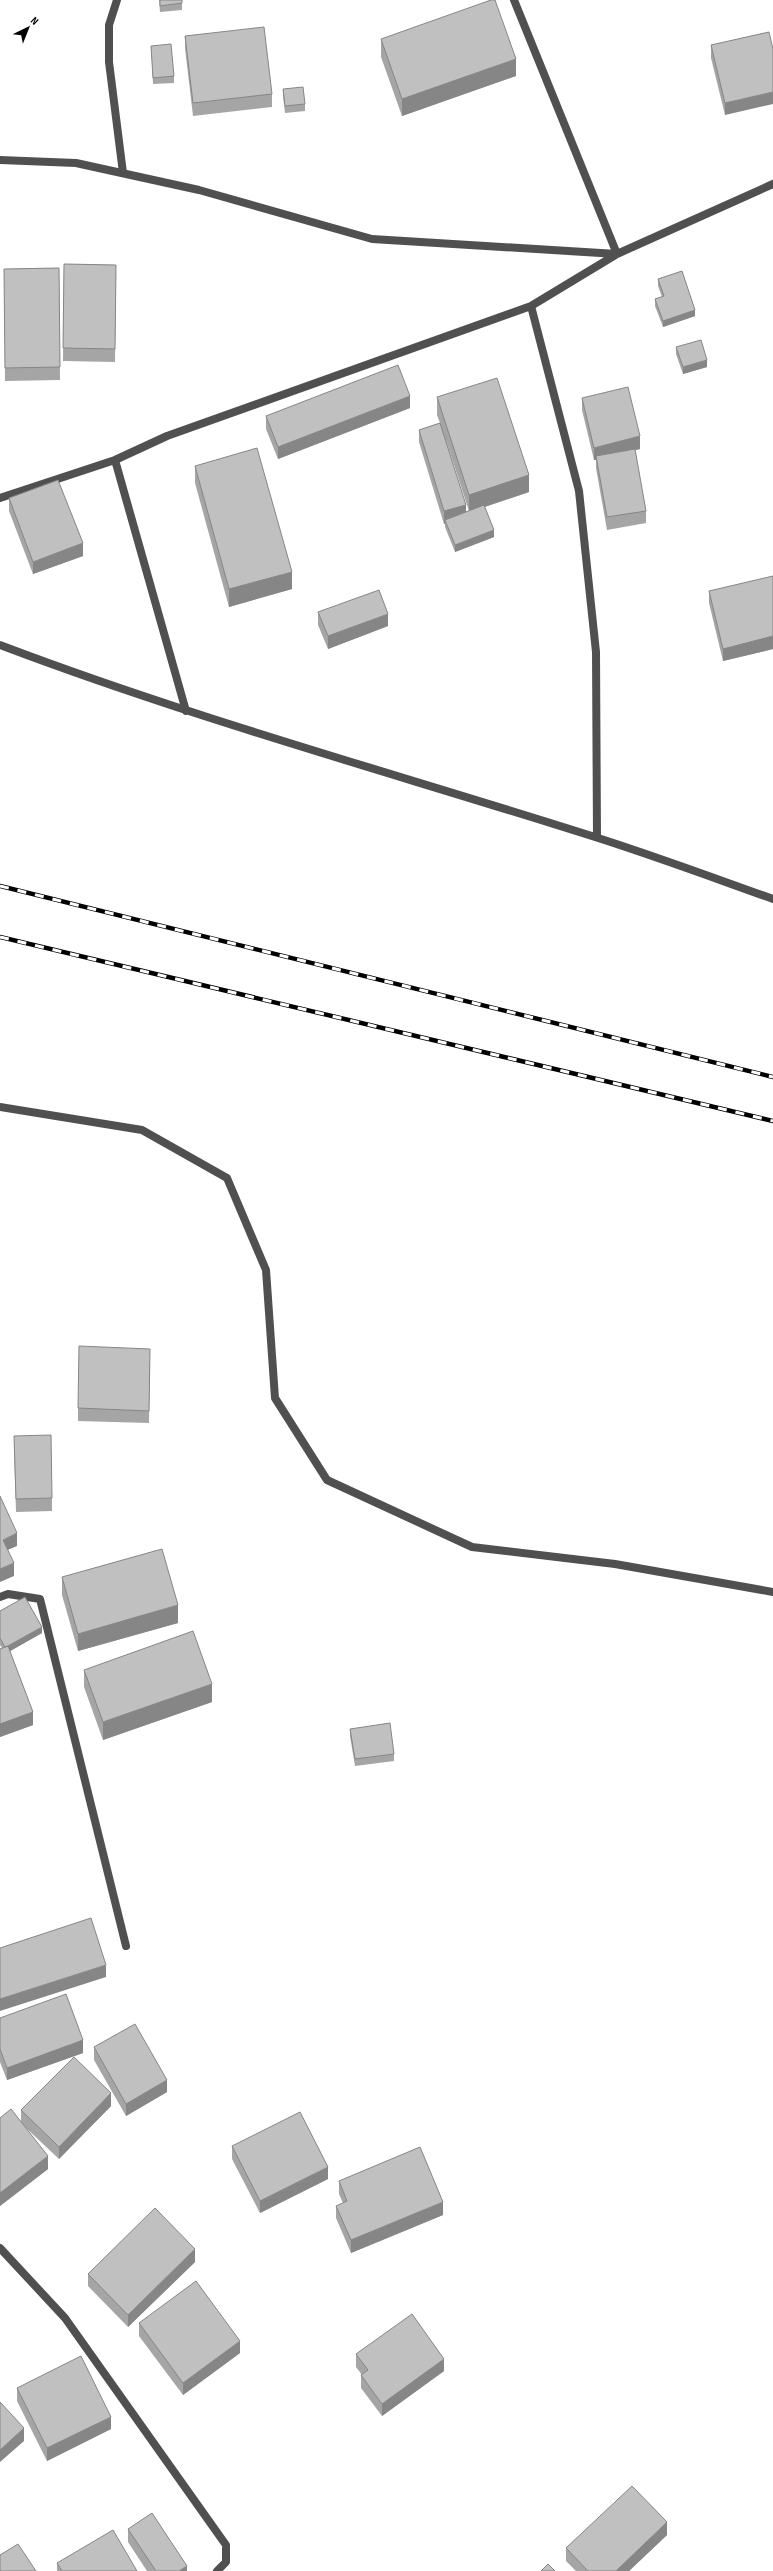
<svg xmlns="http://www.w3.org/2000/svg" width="773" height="2571" font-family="'Sofia Sans Condensed',sans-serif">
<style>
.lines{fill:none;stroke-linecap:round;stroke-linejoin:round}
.minor{stroke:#505050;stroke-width:8}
.rail-casing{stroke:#000;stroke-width:4.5}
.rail{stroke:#fff;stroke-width:3;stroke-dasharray:9;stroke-linecap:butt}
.wall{fill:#a5a5a5;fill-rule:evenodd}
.shaded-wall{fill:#868686}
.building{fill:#c0c0c0;stroke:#868686}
</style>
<rect width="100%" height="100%" fill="#fff"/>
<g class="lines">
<!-- minor -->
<path class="minor" d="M 117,0 L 109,25 L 109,62 L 123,173
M 0,160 L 76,163 L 199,190 L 372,239 L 617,254 L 514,0
M 531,306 L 579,491 L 596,652 L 597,837
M 115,460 L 186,711
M 0,498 L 115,460 L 167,436 L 531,306 L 617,254 L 773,184
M 0,645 C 195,719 397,774 595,837 C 655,856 714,878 773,899
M 0,1107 L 142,1130 L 227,1178 L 266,1270 L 275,1398 L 327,1480 L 472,1547 L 615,1564 L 773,1592
M 0,1597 L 8,1594 L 40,1599 L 126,1946
M 0,2248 L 65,2318 L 226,2545 L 226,2562 L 217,2571"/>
<defs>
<path id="rail" d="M 0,886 L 773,1077
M 0,937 L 773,1121"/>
</defs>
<!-- rail casing -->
<use href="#rail" class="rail-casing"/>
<!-- rail -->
<use href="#rail" class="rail"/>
</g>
<!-- wall -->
<path class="wall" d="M 159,0 L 182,0 L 182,10 L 160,12 Z
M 769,32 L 725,115 L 711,58 L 711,45 Z
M 185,36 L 272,94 L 272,107 L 193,116 L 185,48 Z
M 381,39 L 516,76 L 402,116 L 381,57 Z
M 151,46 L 174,76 L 174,83 L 153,84 Z
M 283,89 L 305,104 L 305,111 L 285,113 L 283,96 Z
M 64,264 L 116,265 L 115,362 L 63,361 Z
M 59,268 L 60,380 L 5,381 L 4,269 Z
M 658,279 L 695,316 L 663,327 L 655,306 L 655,299 L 662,297 L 658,286 Z
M 676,347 L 707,367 L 683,374 L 676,354 Z
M 437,397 L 529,492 L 485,507 L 494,537 L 455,552 L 445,527 L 445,524 L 444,524 L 419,442 L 419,430 L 440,423 L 437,415 ZM 445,437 L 469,511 L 466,512 Z
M 582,398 L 640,449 L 635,450 L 646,511 L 646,523 L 607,530 L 596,468 L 596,460 L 594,460 L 582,410 Z
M 410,408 L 278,459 L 266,429 L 266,416 Z
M 195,466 L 292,589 L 229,607 L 195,483 Z
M 9,498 L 83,556 L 33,574 L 9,511 Z
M 773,577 L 773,649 L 723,661 L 709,603 L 709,591 Z
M 318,612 L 388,626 L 328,649 L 318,625 Z
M 150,1361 L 149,1423 L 78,1421 L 78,1408 Z
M 14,1449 L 52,1498 L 52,1511 L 16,1512 Z
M 62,1577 L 178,1623 L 78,1651 L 62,1595 Z
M 0,1611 L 42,1633 L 10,1651 L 33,1725 L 0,1737 L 0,1649 L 2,1648 L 0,1645 Z
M 84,1670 L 212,1702 L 103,1740 L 84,1687 Z
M 350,1729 L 394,1754 L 394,1761 L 355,1766 L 350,1736 Z
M 0,2018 L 83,2053 L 7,2080 L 0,2062 Z
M 94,2047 L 167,2092 L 126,2116 L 94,2060 Z
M 111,2106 L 59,2159 L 24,2126 L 48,2169 L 0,2206 L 0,2118 L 21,2122 L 21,2110 Z
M 232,2146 L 328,2179 L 260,2213 L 232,2159 Z
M 339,2181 L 443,2215 L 351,2253 L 336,2218 L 336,2206 L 343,2203 L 339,2194 Z
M 195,2262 L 128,2327 L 88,2286 L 88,2274 Z
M 139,2323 L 240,2353 L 183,2395 L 139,2336 Z
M 356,2354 L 444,2371 L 382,2416 L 361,2388 L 361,2375 L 362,2375 L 356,2367 Z
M 17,2388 L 111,2429 L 47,2461 L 17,2401 Z
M 128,2529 L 187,2571 L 147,2571 L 128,2542 Z
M 667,2535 L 629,2571 L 576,2571 L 566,2561 L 566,2548 Z
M 57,2563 L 137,2571 L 57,2571 Z"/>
<!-- shaded-wall -->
<path class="shaded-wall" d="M 516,59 L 516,76 L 402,116 L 402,99 Z
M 773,92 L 773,104 L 725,115 L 725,103 Z
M 695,310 L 695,316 L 663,327 L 663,321 Z
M 707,360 L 707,367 L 683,374 L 683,367 Z
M 410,396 L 410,408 L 278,459 L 278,447 Z
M 640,436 L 640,449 L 597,460 L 596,456 L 596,460 L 594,460 L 594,448 Z
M 529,475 L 529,492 L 469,512 L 469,495 Z
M 466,505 L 466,517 L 445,520 L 445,524 L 444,524 L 444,511 Z
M 494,530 L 494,537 L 455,552 L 455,545 Z
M 83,543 L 83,556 L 33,574 L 33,562 Z
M 292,572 L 292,589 L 229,607 L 229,589 Z
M 388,614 L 388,626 L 328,649 L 328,636 Z
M 773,636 L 773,649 L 723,661 L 723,649 Z
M 17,1533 L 17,1546 L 3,1552 L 3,1540 Z
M 14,1563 L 14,1576 L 0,1582 L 0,1569 Z
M 178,1605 L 178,1623 L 78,1651 L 78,1634 Z
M 42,1627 L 42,1633 L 5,1654 L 5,1647 Z
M 212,1684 L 212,1702 L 103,1740 L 103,1722 Z
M 33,1712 L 33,1725 L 0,1737 L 0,1724 Z
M 106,1965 L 106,1977 L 0,2011 L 0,1999 Z
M 83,2040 L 83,2053 L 7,2080 L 7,2068 Z
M 167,2080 L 167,2092 L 126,2116 L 126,2104 Z
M 111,2093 L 111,2106 L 59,2159 L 59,2147 Z
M 48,2156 L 48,2169 L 0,2206 L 0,2193 Z
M 328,2167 L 328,2179 L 260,2213 L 260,2201 Z
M 443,2202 L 443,2215 L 351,2253 L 351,2240 Z
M 195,2249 L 195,2262 L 128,2327 L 128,2315 Z
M 240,2341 L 240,2353 L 183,2395 L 183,2383 Z
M 444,2359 L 444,2371 L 382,2416 L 382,2404 Z
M 111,2417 L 111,2429 L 47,2461 L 47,2448 Z
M 24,2428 L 24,2441 L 0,2462 L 0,2450 Z
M 667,2522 L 667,2535 L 629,2571 L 616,2571 Z
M 187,2566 L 187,2571 L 179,2571 Z"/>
<!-- building -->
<path class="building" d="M 160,0 L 182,0 L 182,3 L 160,6 Z
M 491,0 L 495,0 L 516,59 L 402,99 L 381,39 Z
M 264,27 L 272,94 L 193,103 L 185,36 Z
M 769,32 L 773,49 L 773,92 L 725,103 L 711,45 Z
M 171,44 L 174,76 L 153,78 L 151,46 Z
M 303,87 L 305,104 L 285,106 L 283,89 Z
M 64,264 L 116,265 L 115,349 L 63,348 Z
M 59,268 L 60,367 L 5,368 L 4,269 Z
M 682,271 L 695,310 L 663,321 L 655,299 L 664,296 L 658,279 Z
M 701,340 L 707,360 L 683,367 L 676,347 Z
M 398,365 L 410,396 L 278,447 L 266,416 Z
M 497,378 L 529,475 L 469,495 L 437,397 Z
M 628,387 L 640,436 L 594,448 L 582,398 Z
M 440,423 L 466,505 L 444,511 L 419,430 Z
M 257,448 L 292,572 L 229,589 L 195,466 Z
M 635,449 L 646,511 L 607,517 L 596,456 Z
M 58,480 L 83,543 L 33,562 L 9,498 Z
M 484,505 L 494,530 L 455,545 L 445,520 Z
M 773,576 L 773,636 L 723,649 L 709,591 Z
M 379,590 L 388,614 L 328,636 L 318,612 Z
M 79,1346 L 150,1349 L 149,1411 L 78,1408 Z
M 51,1435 L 52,1498 L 16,1499 L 14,1436 Z
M 0,1496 L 17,1533 L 3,1540 L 14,1563 L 0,1569 Z
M 162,1549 L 178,1605 L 78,1634 L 62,1577 Z
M 25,1597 L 42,1627 L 8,1646 L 5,1647 L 0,1638 L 0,1611 Z
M 193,1631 L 212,1684 L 103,1722 L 84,1670 Z
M 8,1646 L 33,1712 L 0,1724 L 0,1649 Z
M 390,1723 L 394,1754 L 355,1759 L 350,1729 Z
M 91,1918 L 106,1965 L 0,1999 L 0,1948 Z
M 66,1994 L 83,2040 L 7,2068 L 0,2049 L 0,2018 Z
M 135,2024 L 167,2080 L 126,2104 L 94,2047 Z
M 74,2057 L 111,2093 L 59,2147 L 21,2110 Z
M 11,2109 L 48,2156 L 0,2193 L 0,2118 Z
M 300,2112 L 328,2167 L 260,2201 L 232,2146 Z
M 420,2147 L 443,2202 L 351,2240 L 336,2206 L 347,2201 L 339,2181 Z
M 155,2208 L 195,2249 L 128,2315 L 88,2274 Z
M 196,2281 L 240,2341 L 183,2383 L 139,2323 Z
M 412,2314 L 444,2359 L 382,2404 L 361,2375 L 368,2370 L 356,2354 Z
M 81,2356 L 111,2417 L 47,2448 L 17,2388 Z
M 0,2402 L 24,2428 L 0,2450 Z
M 632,2486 L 667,2522 L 616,2571 L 588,2571 L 566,2548 Z
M 152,2513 L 187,2566 L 179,2571 L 156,2571 L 128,2529 Z
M 113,2530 L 137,2571 L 62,2571 L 57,2563 Z
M 18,2544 L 36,2571 L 0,2571 L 0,2555 Z
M 548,2564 L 555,2571 L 541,2571 Z"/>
<!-- north arrow -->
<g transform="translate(28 28) rotate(43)" stroke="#ffffff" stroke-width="3" paint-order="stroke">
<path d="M0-3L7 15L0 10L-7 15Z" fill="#000000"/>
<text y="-6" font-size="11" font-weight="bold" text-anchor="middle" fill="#000000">N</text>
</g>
</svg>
